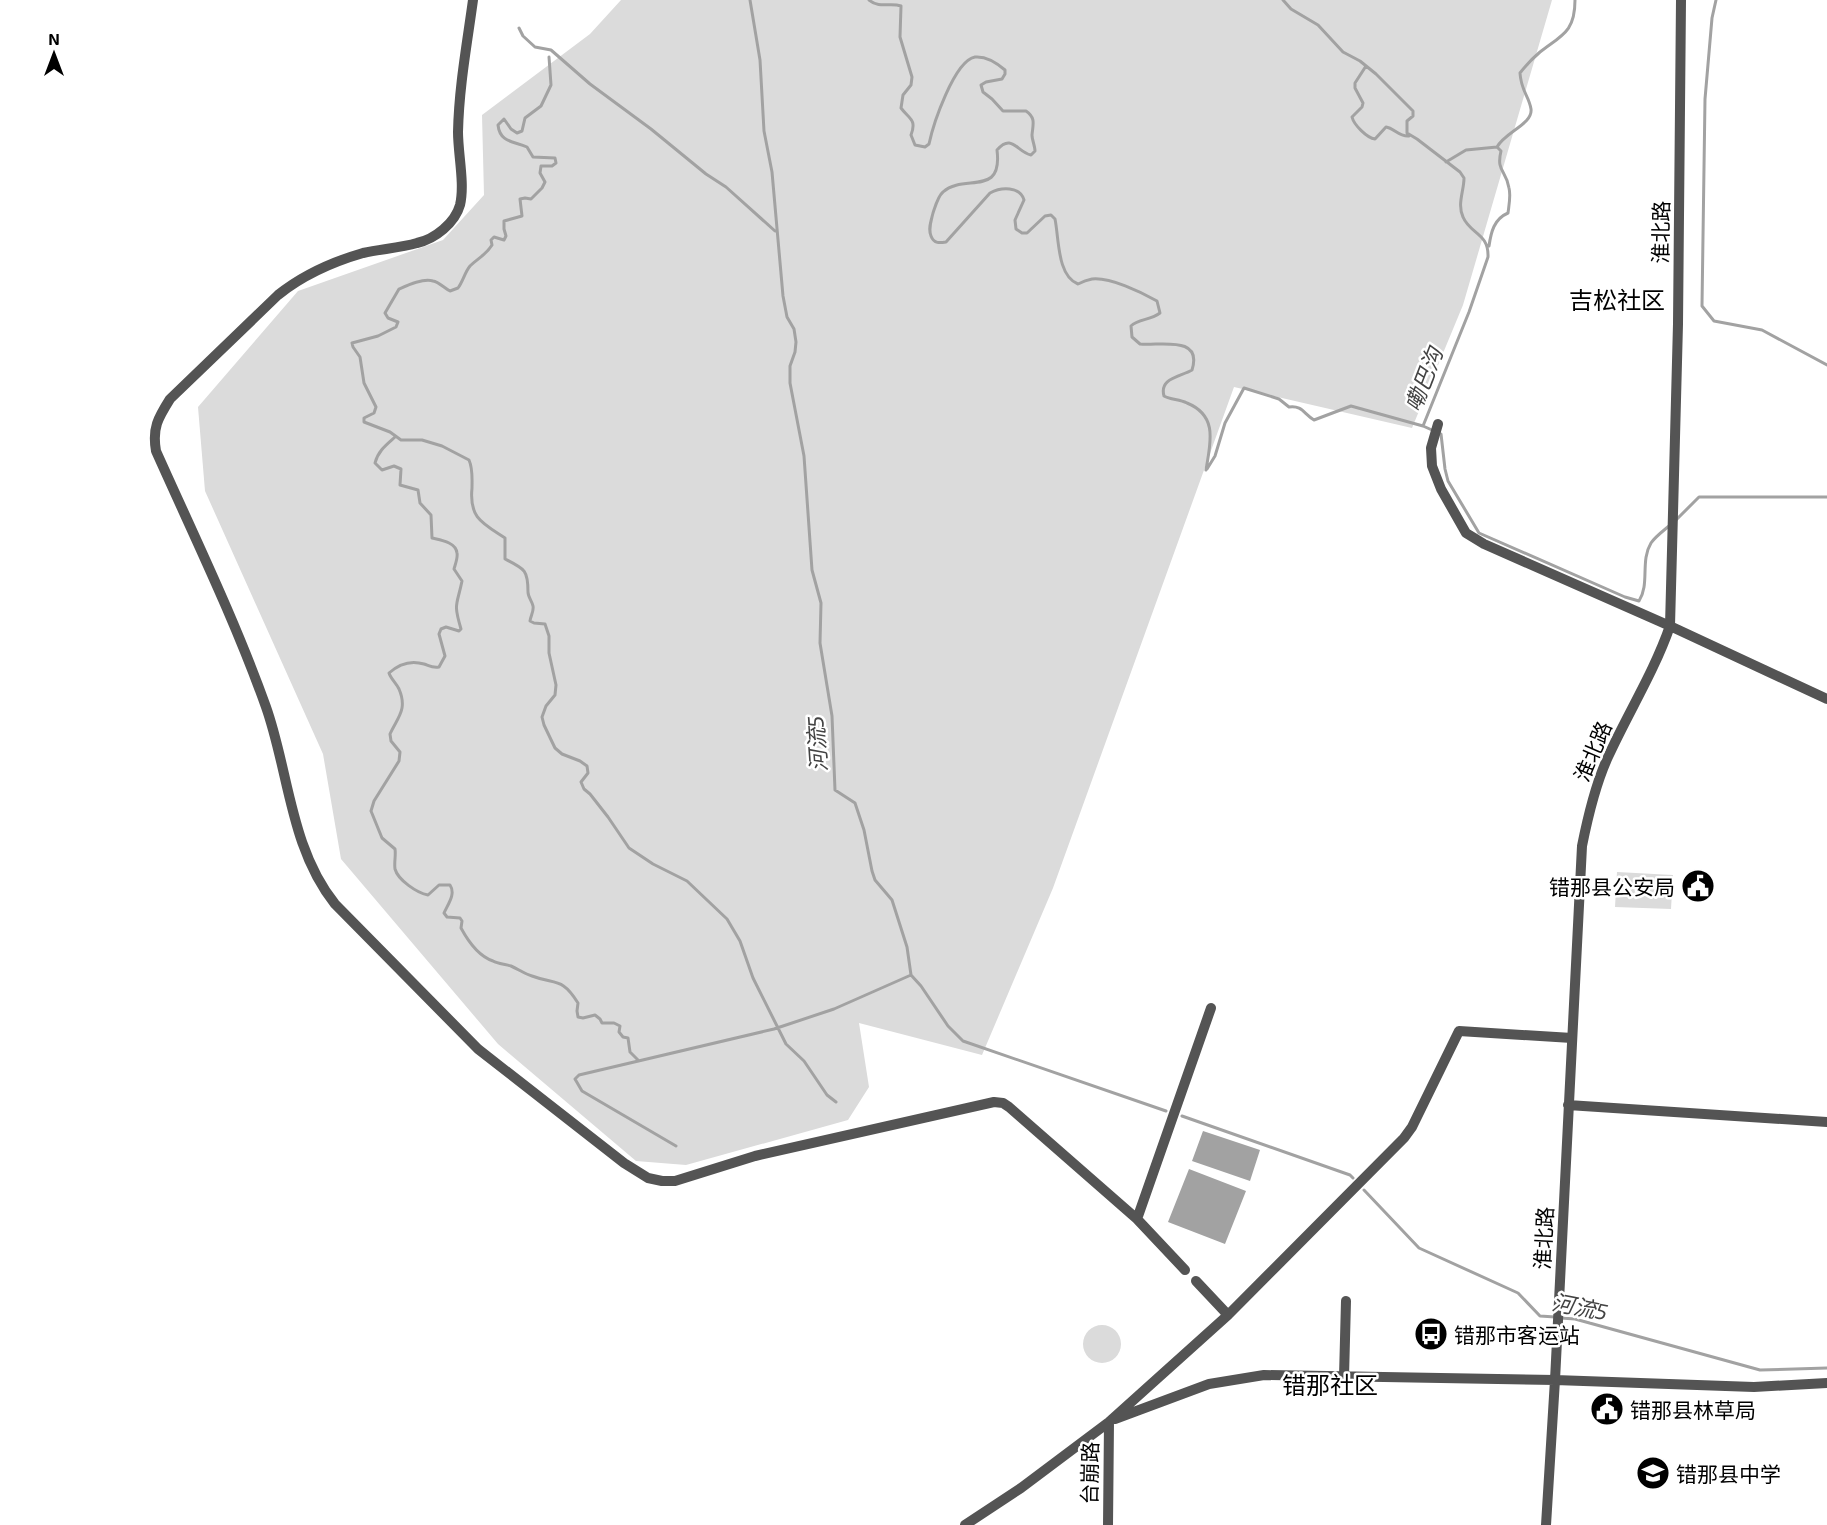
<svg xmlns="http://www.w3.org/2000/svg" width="1827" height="1525" font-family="'Exo 2','Noto Sans SC',sans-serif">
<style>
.green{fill:#dbdbdb}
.water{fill:#a2a2a2}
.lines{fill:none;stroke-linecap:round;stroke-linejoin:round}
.stream{stroke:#a2a2a2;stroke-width:3}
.minor{stroke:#545454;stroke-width:10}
.labels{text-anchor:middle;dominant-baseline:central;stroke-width:5;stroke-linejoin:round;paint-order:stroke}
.street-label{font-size:21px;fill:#000;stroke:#fff}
.poi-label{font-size:21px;fill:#000;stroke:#fff;text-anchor:start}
.water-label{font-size:22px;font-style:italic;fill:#434343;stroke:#fff}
.quarter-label{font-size:24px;fill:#000;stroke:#fff}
</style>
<rect width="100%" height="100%" fill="#fff"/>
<!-- green -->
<path class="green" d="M 621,0 L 1552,0 L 1463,305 L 1412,428 L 1234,387 L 1053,888 L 982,1055 L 859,1023 L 869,1087 L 848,1120 L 686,1165 L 636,1161 L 498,1044 L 341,859 L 323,754 L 205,491 L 198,407 L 298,291 L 443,240 L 484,195 L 482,115 L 590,34 Z
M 1617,872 L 1673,875 L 1671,909 L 1615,907 Z
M1083 1344a19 19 0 1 1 38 0a19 19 0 1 1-38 0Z"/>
<!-- water -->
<path class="water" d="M 1203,1131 L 1260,1150 L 1250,1181 L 1192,1161 Z
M 1189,1169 L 1246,1191 L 1225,1244 L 1168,1222 Z"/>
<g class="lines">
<!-- stream -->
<path class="stream" d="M 750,0 L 760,60 L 764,131 L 772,172 L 783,296 L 787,317 L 794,329 L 796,342 L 795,352 L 790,366 L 790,383 L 804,456 L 812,570 L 821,603 L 820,643 L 832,716 L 835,790 L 855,803 L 864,830 L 872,871 L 875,880 L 892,900 L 907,947 L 911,975 L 921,986 L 948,1026 L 963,1041 L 1166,1111
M 869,0 C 880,9 890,2 901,6 L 900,37 L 912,77 L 911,85 L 903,95 L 901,108 C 909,119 917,119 911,135 L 915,145 L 925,147 L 929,144 C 933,125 954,61 975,57 C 986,56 997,63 1005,70 L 1005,74 L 1002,79 L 986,82 L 981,85 L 983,92 L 992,99 L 1003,111 L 1026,111 C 1036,118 1033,124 1032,135 C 1032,140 1035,146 1035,151 L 1031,155 C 1017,152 1012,133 997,150 C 1003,198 964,173 943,192 C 938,196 935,207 933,213 C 931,221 928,229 931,236 C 934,244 940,243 946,242 L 990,193 C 1001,187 1020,186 1024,200 L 1015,220 L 1016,229 L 1022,233 L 1027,233 L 1045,216 L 1051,215 L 1055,219 C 1059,238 1057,276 1078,284 C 1082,282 1087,280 1092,279 C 1110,277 1141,292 1157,301 L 1160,313 C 1151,320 1138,319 1131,326 L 1132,337 L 1140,344 C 1160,346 1203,335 1192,370 C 1180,377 1159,378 1164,396 C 1171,400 1179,399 1187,403 C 1219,416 1210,444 1206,470
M 1283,0 L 1291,9 L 1318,25 L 1343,52 L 1360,61 L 1376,74 L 1413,111 L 1413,116 L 1407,121 L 1407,133 L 1417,139 L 1460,172 L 1464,178 C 1464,191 1457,204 1463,217 C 1470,234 1489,233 1488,257 L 1469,312 L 1423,426
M 1716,0 L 1712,18 L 1705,99 L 1702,306 L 1714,321 L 1762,330 L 1827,365
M 519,28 L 523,36 L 535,47 L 551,50 L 590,84 L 651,129 L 706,174 L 726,187 L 775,231
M 549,57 L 551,85 L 541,106 L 525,118 L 522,131 L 517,133 L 511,129 L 504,119 L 498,125 C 500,143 514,141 527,147 L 533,157 L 555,158 L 556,163 L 552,166 L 541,166 L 540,173 L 545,182 L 542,188 L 531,199 L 525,198 L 520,199 L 522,216 L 504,221 L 504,229 L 506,236 L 504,240 L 494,237 L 491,240 L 492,245 C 486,255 478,258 470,266 C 465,272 463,281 458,288 L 450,291 C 444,288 439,282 433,281 C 423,278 408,285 399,289 L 385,313 L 388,318 L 398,322 L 396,327 L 378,336 L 352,343 L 353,347 L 360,357 L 364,383 L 376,407 L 374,413 L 364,418 L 364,422 L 390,432 L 401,440 L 422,440 L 442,446 L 469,460 C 473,469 472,478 472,488 C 469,518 482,523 505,538 L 505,559 C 525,569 528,570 528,592 C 528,597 532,601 533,606 C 534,611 531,615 530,621 L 534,623 L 545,624 L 549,636 L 549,653 L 556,685 L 555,695 L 546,706 L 542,717 L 544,725 L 555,748 L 562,754 L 580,761 L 587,766 L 588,773 L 581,782 L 584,789 L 590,794 L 608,817 L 629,848 L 653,864 L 687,881 L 727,919 L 740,941 L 753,978 L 786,1044 L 804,1061 L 827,1095 L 836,1102
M 1366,66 L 1355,83 L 1355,88 L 1363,103 L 1362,107 L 1352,117 C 1354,125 1367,138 1375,139 L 1386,127 C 1394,128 1399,137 1409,136
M 1497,147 C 1505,132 1533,124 1531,109 C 1529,96 1521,91 1520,73 C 1526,65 1533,58 1540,52 C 1562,35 1575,32 1575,0
M 1446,162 L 1466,150 L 1497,147
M 1489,246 C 1491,232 1494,219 1508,213 C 1509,205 1511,196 1509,188 C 1506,169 1496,172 1501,151 L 1497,147
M 395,437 C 386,445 378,451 375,463 L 382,470 L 394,466 L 401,469 L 400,485 L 418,490 L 420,503 L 431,515 L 432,538 C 440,540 456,542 457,553 C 458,558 455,565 454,569 L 462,581 C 457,606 453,602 461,629 L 459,631 L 446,627 L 441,629 L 439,634 L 445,656 L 439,667 C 432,668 430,666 424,664 C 411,660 399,664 389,673 C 391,679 396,683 399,689 C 408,710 397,718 390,734 L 391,741 L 400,752 L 399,761 L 374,801 L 371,811 L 382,838 L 395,849 C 396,856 394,862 395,869 C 398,880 417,893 428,895 L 439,885 L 450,885 C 456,894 448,904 444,913 L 447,917 L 460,918 L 462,921 L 461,928 C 468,941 478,956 493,961 C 498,964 505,964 511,966 C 518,969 525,974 532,976 C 556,985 562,977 578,1003 L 577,1011 L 578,1017 L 583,1018 L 595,1015 L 600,1019 L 602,1023 L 614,1023 L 620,1026 L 619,1032 L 623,1037 L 628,1038 L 630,1052 L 638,1060
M 1207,469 L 1215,456 L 1225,423 L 1244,388 L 1279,399 L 1289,407 C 1302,405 1304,414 1314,420 L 1351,406 L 1423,426 L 1441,434 L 1445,469 L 1448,481 L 1479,533 L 1625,597 L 1639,601 C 1650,584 1640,561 1651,543 C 1655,537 1663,531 1669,526
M 1676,520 L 1699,497 L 1827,497
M 1182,1116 L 1350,1175 L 1353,1178
M 676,1146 L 582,1091 L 575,1079 L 579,1075 L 774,1029 L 834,1009 L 911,975
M 1364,1190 L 1419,1248 L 1518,1293 L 1540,1316 L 1555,1317
M 1561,1318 L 1575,1319 L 1760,1370 L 1827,1368"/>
<!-- minor -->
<path class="minor" d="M 473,0 C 467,44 459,87 458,132 C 458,154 465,184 460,205 C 455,223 435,239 417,243 C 400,248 381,249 363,253 C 332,262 303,275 278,295 L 170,399 C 158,418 152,428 156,451 C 194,536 235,620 266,707 C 289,772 290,848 335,904 L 478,1049 L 624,1163 L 648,1178 L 662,1181 L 675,1181 L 755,1156 L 994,1102 L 1003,1103 L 1009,1107 L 1137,1219
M 1438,424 L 1431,448 L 1432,466 L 1441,489 L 1466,533 L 1484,544 L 1670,626 L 1827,699
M 1568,1105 L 1827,1122
M 1185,1270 L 1137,1219 L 1211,1008
M 1196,1281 L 1228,1315
M 1344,1377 L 1346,1301
M 1115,1419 L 1209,1384 L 1264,1375 L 1555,1380 L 1754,1387 L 1827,1383
M 965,1525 L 1021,1488 L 1109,1422 L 1228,1315 L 1404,1138 L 1412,1127 L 1459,1031 L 1572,1038
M 1108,1525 L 1109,1422
M 1546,1525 L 1555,1380 L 1582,846 C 1588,816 1595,785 1608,757 C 1628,713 1654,672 1670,626 L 1678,324 L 1681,0"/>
</g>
<!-- icons -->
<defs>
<symbol id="civic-disc" viewBox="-11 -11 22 22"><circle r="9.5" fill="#000" stroke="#fff"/><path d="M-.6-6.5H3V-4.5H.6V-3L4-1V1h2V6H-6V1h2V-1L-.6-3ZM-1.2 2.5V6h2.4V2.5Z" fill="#fff"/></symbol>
<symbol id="bus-disc" viewBox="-11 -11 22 22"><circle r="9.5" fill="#000" stroke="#fff"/><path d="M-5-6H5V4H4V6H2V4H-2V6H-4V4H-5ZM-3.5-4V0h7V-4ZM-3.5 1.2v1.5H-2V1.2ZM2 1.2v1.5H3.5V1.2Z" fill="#fff"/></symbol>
<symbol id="school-disc" viewBox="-11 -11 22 22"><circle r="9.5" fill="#000" stroke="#fff"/><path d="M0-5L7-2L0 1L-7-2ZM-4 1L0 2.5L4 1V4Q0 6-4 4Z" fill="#fff"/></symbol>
</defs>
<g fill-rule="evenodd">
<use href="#civic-disc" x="1679" y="867" width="38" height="38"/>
<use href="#bus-disc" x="1412" y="1315" width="38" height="38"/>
<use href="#civic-disc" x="1588" y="1390" width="38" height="38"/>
<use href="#school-disc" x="1634" y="1454" width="38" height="38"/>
</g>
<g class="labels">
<!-- street labels -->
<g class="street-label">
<text transform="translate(1660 232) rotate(-89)">淮北路</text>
<text transform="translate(1592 751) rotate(-67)">淮北路</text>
<text transform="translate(1543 1238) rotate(-87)">淮北路</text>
<text transform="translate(1089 1473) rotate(-89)">台崩路</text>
</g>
<!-- poi labels -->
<g class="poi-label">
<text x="1675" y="886" text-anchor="end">错那县公安局</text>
<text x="1454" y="1334">错那市客运站</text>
<text x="1630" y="1409">错那县林草局</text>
<text x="1676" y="1473">错那县中学</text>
</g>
<!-- water labels -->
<g class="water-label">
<text transform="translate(1423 379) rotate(-69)">嘞巴沟</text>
<text transform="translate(816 744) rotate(-94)">河流5</text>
<text transform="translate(1580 1306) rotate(11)">河流5</text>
</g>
<!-- quarter labels -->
<g class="quarter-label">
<text x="1617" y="299">吉松社区</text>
<text x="1330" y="1384">错那社区</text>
</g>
</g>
<!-- north arrow -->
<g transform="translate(54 54)" stroke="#ffffff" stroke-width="4.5" paint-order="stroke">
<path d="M0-4.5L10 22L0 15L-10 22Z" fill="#000000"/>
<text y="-9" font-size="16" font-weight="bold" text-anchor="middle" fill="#000000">N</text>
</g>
</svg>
